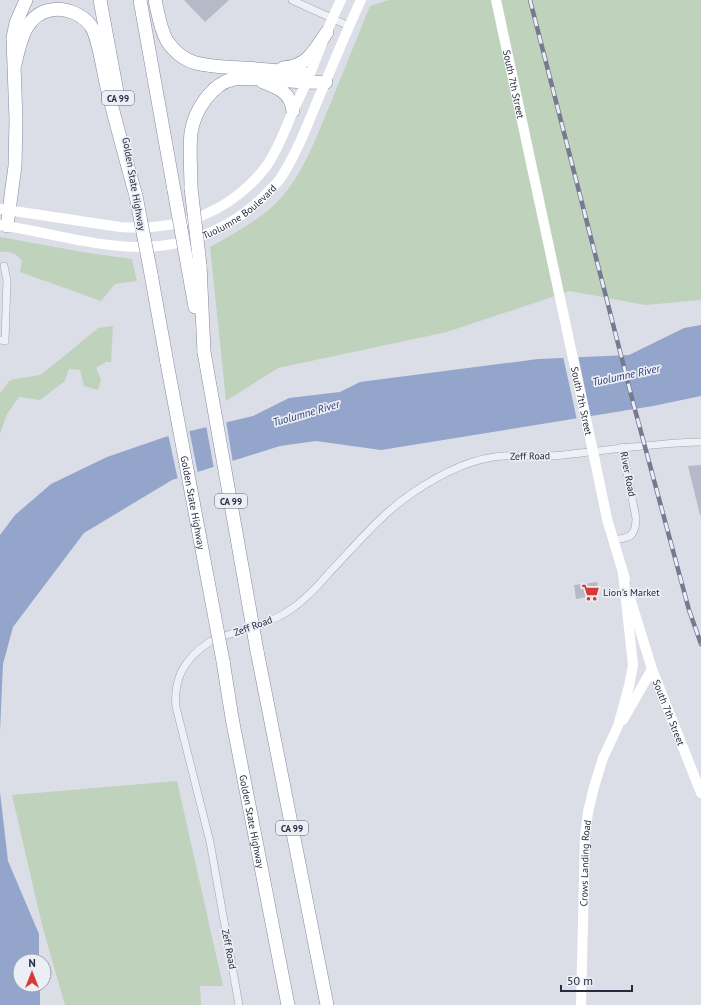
<svg xmlns="http://www.w3.org/2000/svg" width="701" height="1005" font-family="'PT Sans',sans-serif">
<style>
.green{fill:#bed2bc}
.water{fill:#94a5cb}
.pier{fill:#dcdee7}
.building{fill:#b6b9c8}
.lines{fill:none;stroke-linecap:round;stroke-linejoin:round}
.street-casing{stroke:#a1a4b1;stroke-width:8}
.highway-casing{stroke:#82899f;stroke-width:14}
.street{stroke:#eff0f6;stroke-width:7}
.secondary{stroke:#fff;stroke-width:10}
.highway{stroke:#fff;stroke-width:13}
.rail-casing{stroke:#747a92;stroke-width:4.5}
.rail{stroke:#ebeef5;stroke-width:3;stroke-dasharray:9;stroke-linecap:butt}
.highway-bridge-casing{stroke:#82899f;stroke-width:14;stroke-linecap:butt}
.secondary-bridge{stroke:#fff;stroke-width:10}
.highway-bridge{stroke:#fff;stroke-width:13}
.labels{text-anchor:middle;dominant-baseline:central;stroke-width:3.5;stroke-linejoin:round;paint-order:stroke}
.shield{fill:#ebeef5;stroke:#606576;stroke-width:1}
.shield-label{font-size:9px;font-weight:bold;fill:#252a3f}
.street-label{font-size:10px;fill:#252a3f;stroke:#ebeef5}
.poi-label{font-size:10px;fill:#252a3f;stroke:#ebeef5;text-anchor:start}
.water-label{font-size:11px;font-style:italic;fill:#2c4075;stroke:#ebeef5}
</style>
<rect width="100%" height="100%" fill="#dcdee7"/>
<!-- green -->
<path class="green" d="M 389,0 L 701,0 L 701,300 L 645,305 L 570,291 L 447,332 L 278,368 L 226,401 L 210,247 C 233,234 263,218 280,199 C 305,171 317,135 331,102 C 344,70 357,38 370,6 Z
M 0,237 L 88,253 L 132,259 L 137,281 L 115,284 L 101,301 L 20,272 L 22,261 C 17,254 9,250 0,252 Z
M 113,326 L 111,362 L 106,362 L 96,368 L 101,379 L 98,390 L 84,386 L 80,370 L 69,369 L 65,381 L 40,400 L 19,397 L 7,414 L 0,434 L 0,393 L 10,380 L 40,375 L 63,357 L 98,328 Z
M 177,781 L 223,986 L 200,986 L 201,1005 L 65,1005 L 42,925 L 12,795 Z"/>
<!-- water -->
<path class="water" d="M 701,325 L 701,396 L 653,406 L 381,450 L 316,441 L 280,446 L 172,480 L 84,533 L 13,627 L 3,664 L 0,732 L 0,535 L 15,515 L 51,484 L 107,457 L 165,437 L 253,416 L 289,398 L 340,392 L 360,382 L 538,359 L 629,355 L 684,328 Z
M 0,792 L 8,861 L 39,934 L 39,961 L 20,961 L 20,985 L 40,985 L 40,1005 L 0,1005 Z"/>
<!-- pier -->
<path class="pier" d="M 578,355 L 591,418 L 577,420 L 563,356 Z
M 226,421 L 233,463 L 214,469 L 206,425 Z
M 189,429 L 198,474 L 178,480 L 168,434 Z"/>
<!-- building -->
<path class="building" d="M 184,0 L 229,0 L 205,22 Z
M 701,465 L 701,515 L 700,515 L 688,466 Z
M 597,582 L 599,595 L 576,599 L 574,585 Z"/>
<g class="lines">
<defs>
<path id="street" d="M 292,0 L 349,26
M 0,340 L 5,341 L 7,280 L 4,266
M 613,540 C 629,538 636,537 636,518 L 622,447
M 239,1005 L 210,842 L 176,707 C 173,677 186,657 211,641 C 237,630 266,626 290,610 C 305,600 317,587 329,573 C 355,546 380,515 411,494 C 437,476 470,458 503,456 C 523,455 543,457 563,455 C 609,450 655,443 701,442"/>
<g id="highway">
<path d="M 100,0 L 117,92"/>
<path d="M 140,0 L 174,190"/>
<path d="M 155,0 C 158,13 160,29 167,41 C 174,51 184,60 196,63 C 210,67 227,67 242,68 C 263,69 284,71 306,74"/>
<path d="M 15,64 C 20,43 25,14 51,10 C 65,7 82,14 91,26 C 99,38 103,72 107,87 C 116,124 126,160 136,196"/>
<path d="M 283,68 C 308,66 314,51 327,32"/>
<path d="M 263,82 C 279,88 291,93 293,111"/>
<path d="M 191,188 C 191,170 189,151 191,133 C 194,111 212,83 234,79 C 243,78 253,79 262,79 C 283,80 304,83 326,82"/>
<path d="M 7,226 L 15,166 L 16,120 L 13,38 L 16,23 L 26,0"/>
<path d="M 200,265 L 204,352"/>
<path d="M 188,268 L 195,307"/>
<path d="M 151,274 L 167,363"/>
<path d="M 257,651 L 327,1005"/>
<path id="s4" d="M 223,661 L 232,718 L 288,1005"/>
</g>
</defs>
<!-- street casing -->
<use href="#street" class="street-casing"/>
<!-- highway casing -->
<use href="#highway" class="highway-casing"/>
<!-- street -->
<use href="#street" class="street"/>
<!-- secondary -->
<g class="secondary">
<path d="M 0,209 L 120,227 C 177,231 228,214 265,168 C 276,154 286,128 293,111 C 297,101 303,91 307,81 C 318,54 328,26 341,0"/>
<path id="s1" d="M 0,225 C 46,232 91,246 137,247 C 187,248 236,227 270,190 C 274,186 279,181 282,176 C 297,152 308,124 319,97 C 333,65 346,32 361,0"/>
<path d="M 595,461 L 607,519 L 625,579"/>
<path id="s2" d="M 630,598 L 652,669 L 701,793"/>
<path d="M 623,720 L 652,669"/>
<path id="s3" d="M 581,1005 L 585,836 L 588,812 L 594,787 L 603,758 L 618,726 L 629,686 L 633,665 L 623,573"/>
</g>
<!-- highway -->
<use href="#highway" class="highway"/>
<defs>
<path id="rail" d="M 530,0 L 634,406 L 689,610 L 701,644"/>
</defs>
<!-- rail casing -->
<use href="#rail" class="rail-casing"/>
<!-- rail -->
<use href="#rail" class="rail"/>
<defs>
<g id="highway-bridge">
<path d="M 191,188 L 200,265"/>
<path d="M 174,190 L 188,268"/>
<path d="M 136,196 L 151,274"/>
<path d="M 204,352 L 257,651"/>
<path id="s6" d="M 167,363 L 223,661"/>
</g>
</defs>
<!-- highway-bridge casing -->
<use href="#highway-bridge" class="highway-bridge-casing"/>
<!-- secondary-bridge -->
<path class="secondary-bridge" id="s5" d="M 496,0 L 595,461"/>
<!-- highway-bridge -->
<use href="#highway-bridge" class="highway-bridge"/>
</g>
<!-- icons -->
<defs>
<symbol id="supermarket-bare" viewBox="-9 -9 18 18"><path d="M-6-5.5h2.5l.6 2H6L4.5 2H-2.5L-4.4-4H-6ZM-1.5 3.2a1.3 1.3 0 1 0 .1 0ZM3 3.2a1.3 1.3 0 1 0 .1 0Z" fill="#d83a36" stroke="#ebeef5" stroke-width="2.5" paint-order="stroke"/></symbol>
</defs>
<g fill-rule="evenodd">
<use href="#supermarket-bare" x="578" y="580" width="25" height="25"/>
</g>
<g class="labels">
<!-- shield labels -->
<g class="shield">
<rect x="102" y="91" width="32" height="14" rx="3"/>
<rect x="215" y="494" width="32" height="14" rx="3"/>
<rect x="276" y="821" width="32" height="14" rx="3"/>
</g>
<g class="shield-label">
<text x="118" y="98">CA 99</text>
<text x="231" y="501">CA 99</text>
<text x="292" y="828">CA 99</text>
</g>
<!-- street labels -->
<g class="street-label">
<text stroke="none"><textPath href="#s5" startOffset="86">South 7th Street</textPath></text>
<text transform="translate(134 184) rotate(80)">Golden State Highway</text>
<text stroke="none"><textPath href="#s1" startOffset="250">Tuolumne Boulevard</textPath></text>
<text stroke="none"><textPath href="#s5" startOffset="410">South 7th Street</textPath></text>
<text transform="translate(530 456) rotate(-1)">Zeff Road</text>
<text transform="translate(628 474) rotate(79)">River Road</text>
<text stroke="none"><textPath href="#s6" startOffset="142">Golden State Highway</textPath></text>
<text transform="translate(253 626) rotate(-20)">Zeff Road</text>
<text stroke="none"><textPath href="#s2" startOffset="121">South 7th Street</textPath></text>
<text stroke="none"><textPath href="#s4" startOffset="163">Golden State Highway</textPath></text>
<text stroke="none"><textPath href="#s3" startOffset="142">Crows Landing Road</textPath></text>
<text transform="translate(229 949) rotate(79)">Zeff Road</text>
</g>
<!-- poi labels -->
<g class="poi-label">
<text x="603" y="592">Lion's Market</text>
</g>
<!-- water labels -->
<g class="water-label">
<text transform="translate(626 375) rotate(-12)">Tuolumne River</text>
<text transform="translate(306 413) rotate(-16)">Tuolumne River</text>
</g>
</g>
<!-- north arrow -->
<g transform="translate(32 973)"><circle r="19" fill="#ebeef5" stroke="#9ca0ac"/>
<path d="M0-3L7 15L0 10L-7 15Z" fill="#d83a36"/>
<text y="-6" font-size="11" font-weight="bold" text-anchor="middle" fill="#252a3f">N</text>
</g>
<!-- scale -->
<path d="M561 985v6h71v-6" fill="none" stroke="#252a3f" stroke-width="2"/>
<text x="567" y="985" font-size="12" fill="#252a3f" stroke="#ebeef5" stroke-width="3" paint-order="stroke">50 m</text>
</svg>
